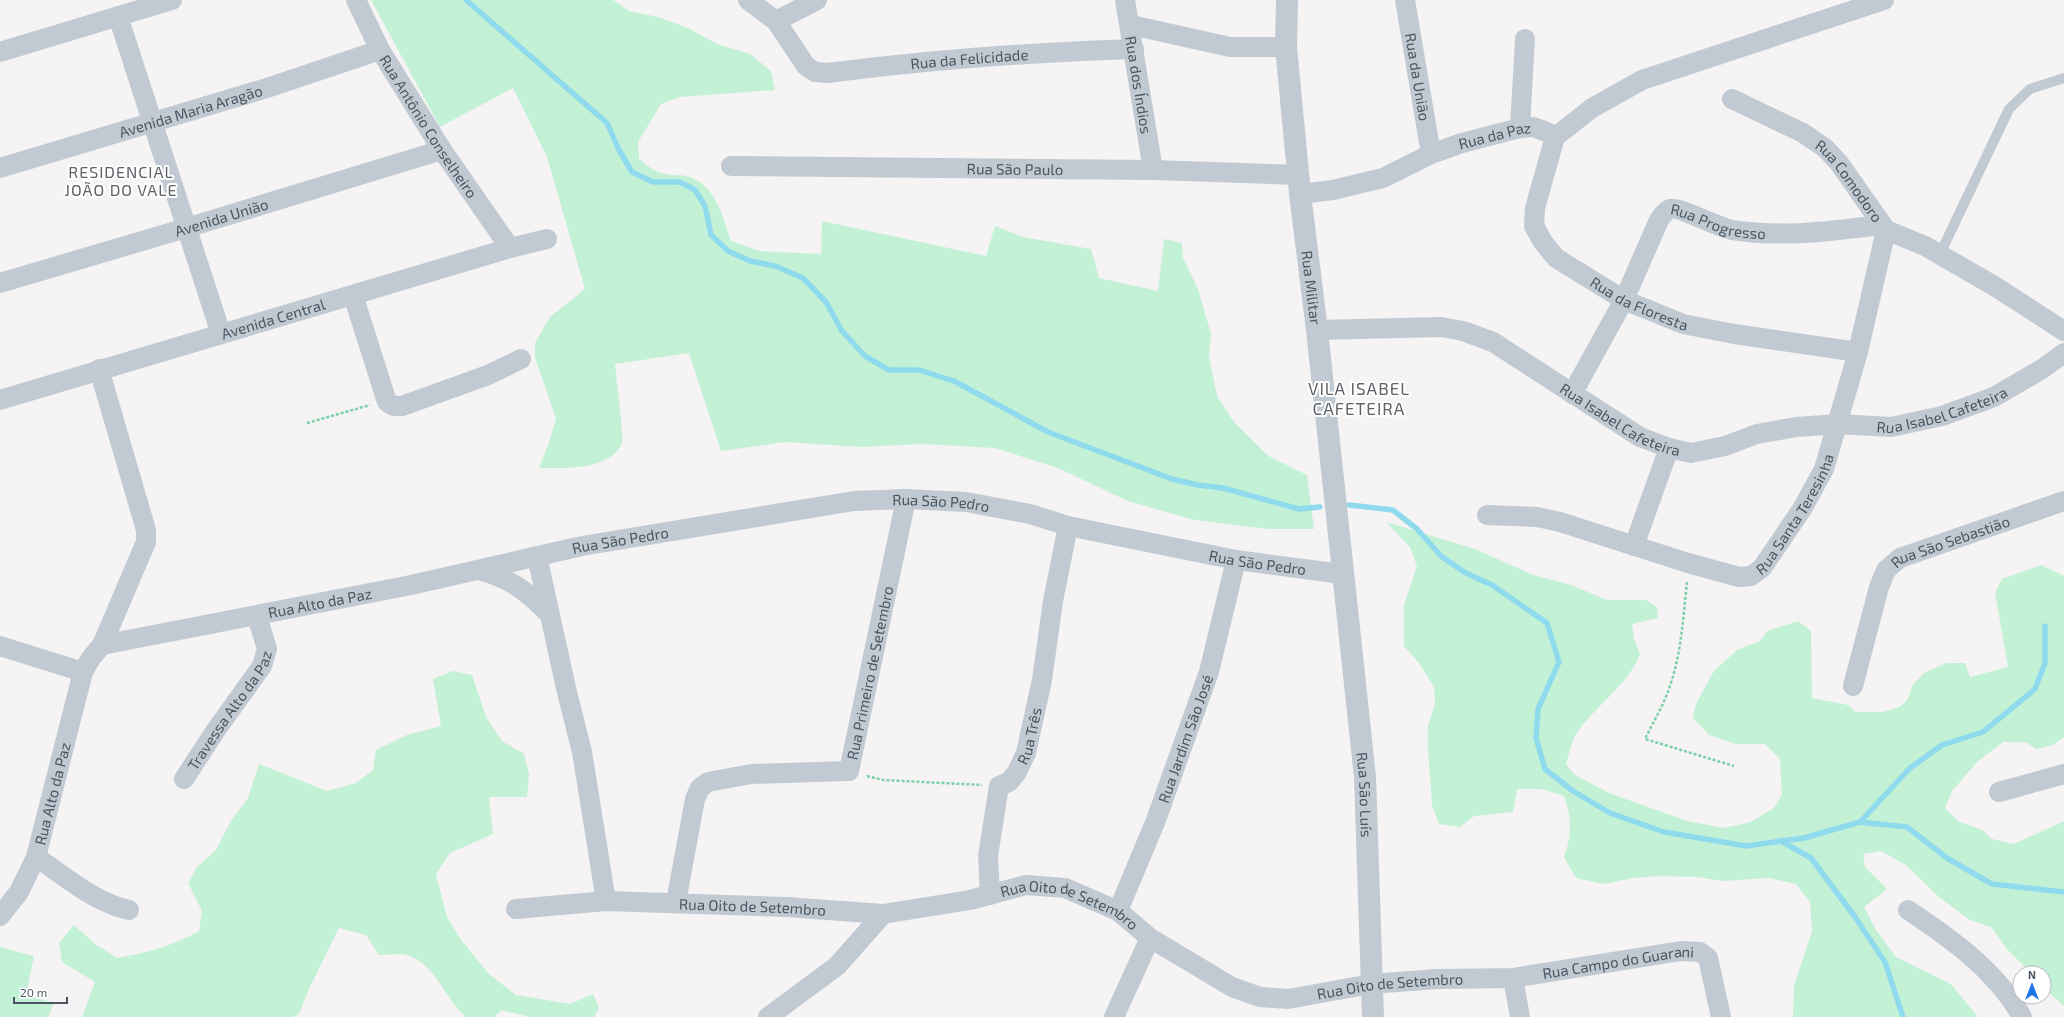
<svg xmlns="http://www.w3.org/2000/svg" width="2064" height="1017" font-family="'Exo 2',sans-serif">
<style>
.green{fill:#c3f1d5}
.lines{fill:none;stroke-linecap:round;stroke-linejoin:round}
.stream{stroke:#90daee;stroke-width:5.5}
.path{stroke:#7ad0a6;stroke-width:2.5;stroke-dasharray:3 2;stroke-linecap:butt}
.service{stroke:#c1cad2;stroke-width:10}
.minor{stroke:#c1cad2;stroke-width:20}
.tertiary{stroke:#c1cad2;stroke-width:22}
.labels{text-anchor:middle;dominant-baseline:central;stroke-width:4;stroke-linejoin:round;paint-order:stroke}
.street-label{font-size:15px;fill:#4a5661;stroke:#fff}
.neighbourhood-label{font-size:16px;letter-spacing:1px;fill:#5f6368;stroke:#fff}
.quarter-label{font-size:17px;letter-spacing:1px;fill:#5f6368;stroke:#fff}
</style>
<rect width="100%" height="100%" fill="#f5f3f3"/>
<!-- green -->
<path class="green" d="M 371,0 L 613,0 L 629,11 L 658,17 L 688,28 L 717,44 L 750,54 L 771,71 L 775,90 L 680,97 L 661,104 L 638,142 L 639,159 C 649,167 657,174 671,175 C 677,175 684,175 689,177 C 716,185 723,218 731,241 L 759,251 L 821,254 L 822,221 L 986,256 L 995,226 L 1023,237 L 1091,249 L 1099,278 L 1158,291 L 1164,239 L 1182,243 L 1183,258 L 1198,289 L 1211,334 L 1209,356 L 1217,396 L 1234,422 L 1267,455 L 1307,475 L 1314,529 L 1268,529 L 1195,520 L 1128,501 L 1058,468 L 995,448 L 922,444 L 860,447 L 785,442 L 721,451 L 689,353 L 615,364 C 616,376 624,437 622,443 C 610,471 564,468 539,468 L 549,443 L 556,418 L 535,358 L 535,343 L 550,317 L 585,289 L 547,157 L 513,88 L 440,127 Z
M 1386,522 L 1475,549 L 1533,575 L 1571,585 L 1607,600 L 1646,600 L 1657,607 L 1658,618 L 1632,624 L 1634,639 L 1640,654 C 1629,684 1594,707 1576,734 C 1571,742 1569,755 1566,764 L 1575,775 L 1609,793 L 1687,821 L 1724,828 L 1751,822 L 1774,808 L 1782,795 L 1780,759 L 1765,744 L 1736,744 L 1709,735 L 1693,718 L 1696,704 L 1714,671 L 1737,650 L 1760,641 L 1767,631 L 1798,621 L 1811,631 L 1812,698 L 1848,705 L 1856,712 L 1883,712 L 1900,707 L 1908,699 L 1912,686 L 1924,673 L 1946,663 L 1965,663 L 1970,677 L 2008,667 L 1995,593 L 2002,579 L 2041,565 L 2064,576 L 2064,737 L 2053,745 L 2036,749 L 2026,742 L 2003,742 L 1977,762 L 1952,791 L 1945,808 L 1958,821 L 1982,830 L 1992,839 L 2014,844 L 2064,821 L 2064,1006 L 2044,988 L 2044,973 L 2031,973 L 2007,949 L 1991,927 L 1970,920 L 1939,897 L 1906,865 L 1881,851 L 1863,854 L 1865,867 L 1887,889 L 1864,907 L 1876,930 L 1896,957 L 1951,984 L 1978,1017 L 1793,1017 L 1794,986 L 1812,931 L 1810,902 L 1796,884 L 1769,878 L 1723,881 L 1696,877 L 1658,876 L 1633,878 L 1604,884 L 1576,878 L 1564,857 C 1572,836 1572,818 1564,796 L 1542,789 L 1517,789 L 1513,812 L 1474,816 L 1460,827 L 1439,824 L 1432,805 L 1428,749 L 1428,726 L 1435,704 L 1434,687 L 1419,663 L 1404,646 L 1404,605 L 1417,566 L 1410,547 Z
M 453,671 L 472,675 L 486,717 L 502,741 L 524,754 L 529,774 L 527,797 L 489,797 L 493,834 L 450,853 L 436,874 L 447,917 L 462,941 L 489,974 L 516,995 L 570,1004 L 593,994 L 599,1008 L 594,1017 L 530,1017 L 501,1010 L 495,1017 L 466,1017 C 445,999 437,967 410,956 C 403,952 388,955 379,955 L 366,935 L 339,928 L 308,991 L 299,1014 L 293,1017 L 82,1017 L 95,982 L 62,962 L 59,943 L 74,925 L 95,944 L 117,958 C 146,953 173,946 199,931 L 202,911 L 188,883 L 197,867 L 216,850 L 232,819 L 248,798 L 259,764 L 327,791 L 356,783 L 373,770 L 376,750 L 407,735 L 441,726 L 433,679 Z
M 0,947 L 34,956 L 26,995 L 54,1003 L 48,1017 L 0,1017 Z"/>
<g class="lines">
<!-- stream -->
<path class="stream" d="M 466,0 L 607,123 L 619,150 L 632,172 L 653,182 L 680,182 L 695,190 L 705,206 L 711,235 L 728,251 L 750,261 L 775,266 L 803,278 L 826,302 L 842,331 L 865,356 L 889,370 L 919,370 L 954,381 L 1048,432 L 1172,479 L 1198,485 L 1223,488 L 1299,509 L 1320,507
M 1349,505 L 1393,510 L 1417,529 L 1441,556 L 1464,572 L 1492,585 L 1547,623 L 1559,662 L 1538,709 L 1536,738 L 1545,769 L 1573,791 L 1610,813 L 1664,832 L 1746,846 L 1804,838 L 1860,822 L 1907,827 L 1947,858 L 1992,884 L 2064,892
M 1860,822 L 1910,768 L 1942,745 L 1983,732 L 2035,689 L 2045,663 L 2045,626
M 1781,841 L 1811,858 L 1855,917 L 1885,962 L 1903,1017"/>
<!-- path -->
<path class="path" d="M 307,423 L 370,405
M 1687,582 C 1683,619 1681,659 1667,694 C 1661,710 1652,724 1645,739 L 1734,766
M 867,776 L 883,780 L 982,785"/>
<!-- service -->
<path class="service" d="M 1940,254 L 2009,109 L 2030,89 L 2064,78"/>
<!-- minor -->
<g class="minor">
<path id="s1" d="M 356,0 L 380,50 L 442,150 L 510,248"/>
<path id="s2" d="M 748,0 L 776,21 L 806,66 L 815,72 L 827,73 C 930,60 1032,52 1134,49"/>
<path id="s3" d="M 1125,0 L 1153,170"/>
<path id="s4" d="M 1405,0 L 1431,154"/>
<path d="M 118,16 L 221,334"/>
<path d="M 776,21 L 817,0"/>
<path d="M 1131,25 L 1230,47 L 1286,47"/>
<path d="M 0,52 L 172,0"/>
<path id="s5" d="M 1732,99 L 1803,133 L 1825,148 L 1839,163 L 1886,230 L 1925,246 L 1996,287 L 2064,331"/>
<path d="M 1520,128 L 1525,39"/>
<path id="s6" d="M 1555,137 L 1535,208 L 1534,226 L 1543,242 L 1556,258 L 1624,300 L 1683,324 L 1734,334 L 1858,352"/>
<path id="s7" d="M 731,166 L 1153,170 L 1299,175"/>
<path id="s8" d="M 0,168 L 267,88 L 380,50"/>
<path id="s9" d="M 1300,194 L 1333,190 L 1383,178 L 1431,154 L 1462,143 L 1520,128 L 1533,127 L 1547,132 L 1555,137 L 1592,108 L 1642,80 L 1884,0"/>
<path id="s10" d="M 0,283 L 186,228 L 442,150"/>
<path d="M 353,295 L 387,402 L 394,406 L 402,406 L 488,375 L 521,359"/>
<path id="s11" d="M 1317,330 L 1441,327 L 1463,331 L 1493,342 L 1640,437 L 1669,448 L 1691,453 L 1725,446 L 1757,434 L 1796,427 L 1838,424 L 1891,427 L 1942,416 L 1994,397 L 2042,369 L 2064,353"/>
<path id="s12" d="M 1572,394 L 1624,300 L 1659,220 C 1662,216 1665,211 1670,209 C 1678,206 1719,228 1732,230 C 1782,238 1832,231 1881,225"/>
<path id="s13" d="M 0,400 L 510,248 L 547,239"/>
<path id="s14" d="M 1487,515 L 1537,517 L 1560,522 L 1688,563 L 1739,577 L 1751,576 L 1762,568 L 1802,509 L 1824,469 L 1858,352 L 1886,230"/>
<path d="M 1634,546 L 1669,448"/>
<path d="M 537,556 L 566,688 L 582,752 L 606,901"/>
<path d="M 479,570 C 510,579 526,590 548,613"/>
<path id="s15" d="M 102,645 L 411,585 L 582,546 L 854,501 L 906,499 L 966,502 L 1030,514 L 1068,526 L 1236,560 L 1342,574"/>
<path d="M 0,646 L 83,672"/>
<path id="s16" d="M 1853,686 L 1879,587 L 1886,570 L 1900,558 L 2064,501"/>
<path id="s17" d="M 184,779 L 216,730 L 262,666 L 267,649 L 257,616"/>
<path d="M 1999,792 L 2064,774"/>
<path d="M 36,857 C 65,876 95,903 129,910"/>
<path id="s18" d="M 990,895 L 988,856 L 999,786 L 1009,782 L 1017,772 L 1026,753 L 1042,680 L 1053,601 L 1068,526"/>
<path id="s19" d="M 676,902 L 695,799 L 700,788 L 708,782 L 751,774 L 849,771 L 906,499"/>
<path id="s20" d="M 516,909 L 606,901 L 786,907 L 883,914 L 970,900 L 1026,885 L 1065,888 L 1118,911 L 1150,938 L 1232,987 L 1260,997 L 1288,999 L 1371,984 L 1437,979 L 1513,978 L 1681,951 L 1700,952 L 1708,958 L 1721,1017"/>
<path d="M 1908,910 C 1950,938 1997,971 2022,1017"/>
<path id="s21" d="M 1118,911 L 1156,820 L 1209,672 L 1236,560"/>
<path id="s22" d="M 0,916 L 19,892 L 36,857 L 83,672 L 91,658 L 102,645 L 146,542 L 146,530 L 99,369"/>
<path d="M 1513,978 L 1520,1017"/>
<path d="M 768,1017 L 837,966 L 883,914"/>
<path d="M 1114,1017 L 1150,938"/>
</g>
<!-- tertiary -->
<path class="tertiary" id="s23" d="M 1287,0 L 1286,47 L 1300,194 L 1317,330 L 1365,777 L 1373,1017"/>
</g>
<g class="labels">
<!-- street labels -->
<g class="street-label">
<text stroke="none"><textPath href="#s2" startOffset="255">Rua da Felicidade</textPath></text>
<text stroke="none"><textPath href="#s4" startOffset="78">Rua da União</textPath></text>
<text stroke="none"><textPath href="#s3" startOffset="86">Rua dos Índios</textPath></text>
<text stroke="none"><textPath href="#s8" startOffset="199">Avenida Maria Aragão</textPath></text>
<text stroke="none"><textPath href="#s1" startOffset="146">Rua Antônio Conselheiro</textPath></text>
<text stroke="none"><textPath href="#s9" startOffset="205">Rua da Paz</textPath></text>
<text stroke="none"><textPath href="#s7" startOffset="284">Rua São Paulo</textPath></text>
<text stroke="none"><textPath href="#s5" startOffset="146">Rua Comodoro</textPath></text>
<text stroke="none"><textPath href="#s10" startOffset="231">Avenida União</textPath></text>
<text stroke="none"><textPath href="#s12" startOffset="261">Rua Progresso</textPath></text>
<text stroke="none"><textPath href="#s23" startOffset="289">Rua Militar</textPath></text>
<text stroke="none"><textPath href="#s6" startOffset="226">Rua da Floresta</textPath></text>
<text stroke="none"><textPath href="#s13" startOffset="285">Avenida Central</textPath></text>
<text stroke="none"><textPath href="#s11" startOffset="664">Rua Isabel Cafeteira</textPath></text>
<text stroke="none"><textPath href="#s11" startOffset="328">Rua Isabel Cafeteira</textPath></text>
<text stroke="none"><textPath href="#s15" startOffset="853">Rua São Pedro</textPath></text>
<text stroke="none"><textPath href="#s14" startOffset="350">Rua Santa Teresinha</textPath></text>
<text stroke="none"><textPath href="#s15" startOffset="529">Rua São Pedro</textPath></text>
<text stroke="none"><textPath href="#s16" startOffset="192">Rua São Sebastião</textPath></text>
<text stroke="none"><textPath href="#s15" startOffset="1176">Rua São Pedro</textPath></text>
<text stroke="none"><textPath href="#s15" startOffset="222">Rua Alto da Paz</textPath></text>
<text stroke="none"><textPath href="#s19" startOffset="369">Rua Primeiro de Setembro</textPath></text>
<text stroke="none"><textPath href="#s17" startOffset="83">Travessa Alto da Paz</textPath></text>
<text stroke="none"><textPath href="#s18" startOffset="172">Rua Três</textPath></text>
<text stroke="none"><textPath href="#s21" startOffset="185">Rua Jardim São José</textPath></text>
<text stroke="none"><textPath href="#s22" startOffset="135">Rua Alto da Paz</textPath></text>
<text stroke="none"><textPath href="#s23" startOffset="799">Rua São Luís</textPath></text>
<text stroke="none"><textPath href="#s20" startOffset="237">Rua Oito de Setembro</textPath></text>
<text stroke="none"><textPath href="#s20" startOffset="561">Rua Oito de Setembro</textPath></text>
<text stroke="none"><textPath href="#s20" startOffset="1139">Rua Campo do Guarani</textPath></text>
<text stroke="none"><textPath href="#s20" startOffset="909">Rua Oito de Setembro</textPath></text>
</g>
<!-- neighbourhood labels -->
<g class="neighbourhood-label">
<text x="121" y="171">RESIDENCIAL<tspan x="121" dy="18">JOÃO DO VALE</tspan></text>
</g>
<!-- quarter labels -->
<g class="quarter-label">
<text x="1359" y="388">VILA ISABEL<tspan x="1359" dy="20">CAFETEIRA</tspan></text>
</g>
</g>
<!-- north arrow -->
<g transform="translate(2032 985)"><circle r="19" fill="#ffffff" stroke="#b7bbc0"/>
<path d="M0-3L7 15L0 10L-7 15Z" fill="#1a73e8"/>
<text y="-6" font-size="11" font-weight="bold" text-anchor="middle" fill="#4a5661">N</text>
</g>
<!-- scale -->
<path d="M14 997v6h53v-6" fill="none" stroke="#4a5661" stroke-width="2"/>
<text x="20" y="997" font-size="12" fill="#4a5661" stroke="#ffffff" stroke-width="3" paint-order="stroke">20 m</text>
</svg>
